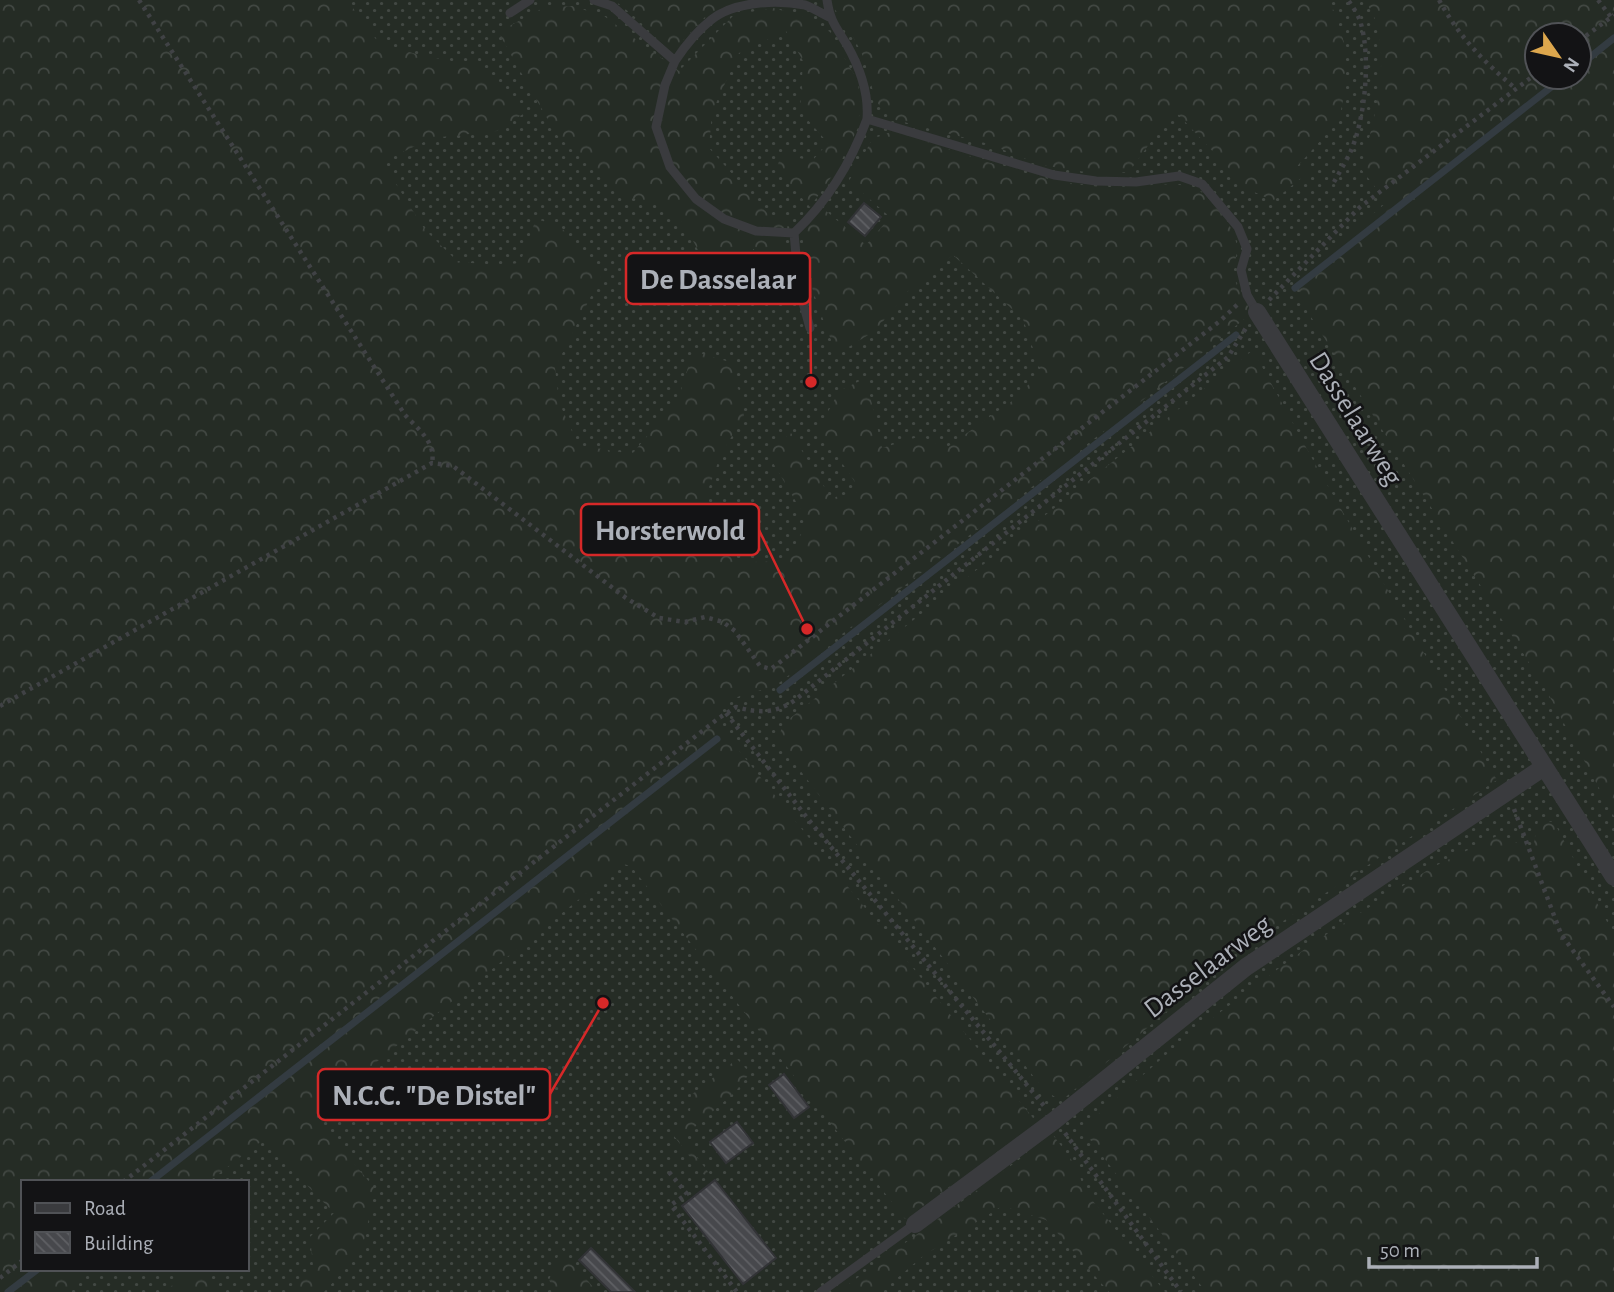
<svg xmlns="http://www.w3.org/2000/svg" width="1614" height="1292" font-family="'Alegreya Sans',sans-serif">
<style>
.grass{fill:url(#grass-dots);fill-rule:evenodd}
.forest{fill:url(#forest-crowns);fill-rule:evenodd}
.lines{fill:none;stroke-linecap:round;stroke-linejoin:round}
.stream{stroke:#333b41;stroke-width:7}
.building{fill:url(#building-back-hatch);stroke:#323336;stroke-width:2}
.path{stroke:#404245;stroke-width:4.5;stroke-dasharray:3.5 5;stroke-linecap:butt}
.lane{stroke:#3a3b3e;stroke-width:9}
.street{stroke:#3a3b3e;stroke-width:18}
.labels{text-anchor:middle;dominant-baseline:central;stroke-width:5;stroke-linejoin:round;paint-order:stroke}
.street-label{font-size:28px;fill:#acb0b8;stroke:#131315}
.leader{fill:none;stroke:#d62828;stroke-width:2.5}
.callout-dot{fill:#d62828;stroke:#131315;stroke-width:2.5}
.callout{fill:#131315;stroke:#d62828;stroke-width:2.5}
.callout-label{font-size:30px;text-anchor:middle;font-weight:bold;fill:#acb0b8}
</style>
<defs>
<pattern id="grass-dots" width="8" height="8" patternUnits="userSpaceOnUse" patternTransform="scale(1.75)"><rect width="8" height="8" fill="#252c25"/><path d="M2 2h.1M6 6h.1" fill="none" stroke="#424843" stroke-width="1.8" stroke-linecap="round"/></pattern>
<pattern id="forest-crowns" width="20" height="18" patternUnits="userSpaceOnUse" patternTransform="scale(1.75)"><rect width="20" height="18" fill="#252c25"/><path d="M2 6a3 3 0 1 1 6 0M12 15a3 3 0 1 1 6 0" fill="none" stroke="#424843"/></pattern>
<pattern id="building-back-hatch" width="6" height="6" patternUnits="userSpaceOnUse" patternTransform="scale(1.75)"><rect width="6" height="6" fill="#47484c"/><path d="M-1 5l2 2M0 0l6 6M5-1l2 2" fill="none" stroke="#5f6064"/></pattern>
</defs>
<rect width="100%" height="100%" fill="#18181a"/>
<!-- grass -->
<path class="grass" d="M 0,0 L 1614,0 L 1614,1292 L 0,1292 ZM 1537,35 L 1579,35 L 1579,77 L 1537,77 ZM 23,1182 L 247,1182 L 247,1269 L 23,1269 Z"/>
<!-- forest -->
<path class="forest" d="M 0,0 L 347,0 L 378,42 L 419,55 L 479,66 L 523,114 L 497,131 L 432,138 L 382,162 L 425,230 L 458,262 L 499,265 L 520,263 L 536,219 L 560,226 L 602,274 L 555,368 L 559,402 L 578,445 L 632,454 L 678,400 L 693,351 L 733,363 L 744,416 L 721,454 L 708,490 L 710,551 L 753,562 L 786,561 L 808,522 L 766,451 L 791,433 L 831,498 L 861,491 L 819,429 L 839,391 L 866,378 L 882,448 L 921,436 L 946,448 L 1012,401 L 1041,372 L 1023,319 L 953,255 L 909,290 L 875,331 L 837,354 C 827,330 797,258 804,234 C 806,225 819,218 826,211 L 866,245 L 890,217 L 849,181 L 873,138 L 888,133 L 903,134 C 969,155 1036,183 1105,187 C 1127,189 1184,178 1200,191 C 1215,203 1236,228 1237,248 C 1237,257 1233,265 1234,275 C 1236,288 1245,301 1252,313 L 1104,431 L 775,686 L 740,696 L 719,705 L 721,728 L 1037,1123 L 905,1219 L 631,866 L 623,864 L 313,1113 L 375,1189 L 362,1251 L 324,1292 L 291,1292 L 313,1265 L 310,1237 L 334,1213 L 263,1140 L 208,1182 L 23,1182 L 23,1269 L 93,1269 L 63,1292 L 0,1292 Z
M 614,0 L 760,0 L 740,3 L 705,17 L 675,49 Z
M 835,0 L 1326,0 L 1335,12 L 1345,46 L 1346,85 L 1339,120 L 1295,169 L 1311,170 L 1273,201 L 1248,189 L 1174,110 L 1129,172 L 1098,174 L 1041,165 L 989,144 L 896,120 C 868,107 873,75 860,50 C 853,35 843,22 834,8 Z
M 1365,0 L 1614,0 L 1614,816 L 1545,688 L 1306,309 L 1296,280 L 1387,202 L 1361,169 C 1373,123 1389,72 1377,25 C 1375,16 1369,8 1365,0 ZM 1537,35 L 1579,35 L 1579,77 L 1537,77 Z
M 572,6 L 604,16 L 679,71 L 734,15 L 773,8 L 806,17 L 830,32 L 858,82 L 860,104 L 858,128 L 837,169 L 810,207 L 776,169 L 782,154 L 812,161 L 828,143 L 800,111 L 803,61 L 786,31 L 739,53 L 712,112 L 709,148 L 769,215 L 789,217 L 785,241 L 788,252 L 753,249 L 756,291 L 733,304 L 729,261 L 699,252 L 684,224 L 660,206 L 618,194 L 556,134 L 498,32 L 543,8 Z
M 1253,350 L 1314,462 L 1497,780 L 1238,951 L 1061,1101 L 1043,1089 L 777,740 L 784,723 Z
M 1538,821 L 1554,822 L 1614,935 L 1614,1292 L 1206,1292 L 1085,1133 L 1086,1125 L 1183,1040 L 1313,943 L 1431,868 L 1497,836 L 1533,848 Z
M 737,1059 L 750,1073 L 735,1092 L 682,1138 L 712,1177 L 703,1174 L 674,1136 L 690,1113 L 691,1095 Z
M 1053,1135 L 1076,1166 L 1085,1191 L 1165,1292 L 1109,1292 L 1046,1220 L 1002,1206 L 923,1256 L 881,1292 L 838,1292 Z
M 561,1248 L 597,1292 L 556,1292 L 549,1280 Z
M 187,1269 L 205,1269 L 218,1292 L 166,1292 Z"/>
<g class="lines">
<!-- stream -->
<path class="stream" d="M 1579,66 L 1614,38
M 1295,288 L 1564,77
M 780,690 L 1236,335
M 150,1182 L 717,739
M 8,1292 L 38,1269"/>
</g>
<!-- building -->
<path class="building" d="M 864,203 L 881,217 L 865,236 L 848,222 Z
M 784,1074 L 809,1107 L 794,1118 L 769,1085 Z
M 737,1122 L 753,1143 L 726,1163 L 710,1142 Z
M 715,1180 L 776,1258 L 743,1284 L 682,1206 Z
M 591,1248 L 635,1292 L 611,1292 L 579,1260 Z"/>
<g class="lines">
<!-- path -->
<path class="path" d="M 139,0 L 405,415 C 418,429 436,442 432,463
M 1439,0 C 1460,38 1483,61 1516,89
M 1598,0 L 1611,17
M 1579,41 L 1614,15
M 1334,182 C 1339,173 1345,163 1350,153 C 1365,120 1371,59 1361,24 C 1359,16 1353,7 1348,0
M 1269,300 L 1360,207 L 1537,73
M 0,706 L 432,463 L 453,466 L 626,598 L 659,618 L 685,622 L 705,617 L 723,622 L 735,631 L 760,666 L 771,669 L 1220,321 L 1238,304
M 726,713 L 808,819 L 1045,1107
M 1514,809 L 1561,934 L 1614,1007
M 1065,1133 L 1181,1292
M 669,1172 L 687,1194 L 671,1205 L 737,1292
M 123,1182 L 719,718 L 736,707 C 759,713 775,714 795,700 L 1228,357 L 1246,328
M 0,1278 L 23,1260"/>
<!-- lane -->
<path class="lane" d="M 594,0 L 612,6 L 675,61 L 665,85 L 656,127 L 670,167 L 696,199 L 724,219 L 756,231 L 794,233 C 828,201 851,163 867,119 L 1054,175 L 1096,181 L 1136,182 L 1179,176 L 1202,184 L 1238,227 L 1247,249 L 1241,270 L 1247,295 L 1257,312
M 827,0 C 830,21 836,27 847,45 C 860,68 869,93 867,119
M 510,13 L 530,0
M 675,61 C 685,46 697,31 711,20 C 734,1 777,0 805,5 C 813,8 821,13 829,17
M 794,233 L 799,288 L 810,328
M 821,1292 L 915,1224"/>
<!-- street -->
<path class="street" d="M 1257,312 L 1614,877
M 915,1224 L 1055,1120 L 1246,967 L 1544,767"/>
</g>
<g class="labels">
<!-- street labels -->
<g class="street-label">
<text transform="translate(1355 419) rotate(58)">Dasselaarweg</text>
<text transform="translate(1208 967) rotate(-37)">Dasselaarweg</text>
</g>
</g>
<!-- callouts -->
<path class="leader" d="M811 382L810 278M807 629L759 530M603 1003L550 1094"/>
<g class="callout-dot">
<circle cx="811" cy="382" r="7"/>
<circle cx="807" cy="629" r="7"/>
<circle cx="603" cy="1003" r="7"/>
</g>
<g class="callout">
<rect x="626" y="253" width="184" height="51" rx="7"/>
<rect x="581" y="504" width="178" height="51" rx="7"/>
<rect x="318" y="1069" width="232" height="51" rx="7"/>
</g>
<g class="callout-label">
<text x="718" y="289">De Dasselaar</text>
<text x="670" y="540">Horsterwold</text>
<text x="434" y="1105">N.C.C. "De Distel"</text>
</g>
<!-- legend -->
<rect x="21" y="1180" width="228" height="91" fill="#131315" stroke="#505256" stroke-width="2"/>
<rect x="35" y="1203" width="35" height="10" fill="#3a3b3e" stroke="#505256" stroke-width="2"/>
<text x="84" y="1215" font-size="21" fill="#acb0b8">Road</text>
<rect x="35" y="1232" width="35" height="21" fill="url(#building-back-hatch)" stroke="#505256" stroke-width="2"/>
<text x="84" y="1250" font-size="21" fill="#acb0b8">Building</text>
<!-- north arrow -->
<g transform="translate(1558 56) rotate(124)"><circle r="33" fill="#131315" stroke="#505256" stroke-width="2"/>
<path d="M0-5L12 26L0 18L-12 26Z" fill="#dda74d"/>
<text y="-10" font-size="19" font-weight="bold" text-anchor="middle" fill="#acb0b8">N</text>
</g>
<!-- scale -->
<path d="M1369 1257v10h168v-10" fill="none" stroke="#acb0b8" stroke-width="3.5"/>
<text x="1380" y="1257" font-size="21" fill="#acb0b8" stroke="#131315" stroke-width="5" paint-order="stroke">50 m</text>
</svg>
